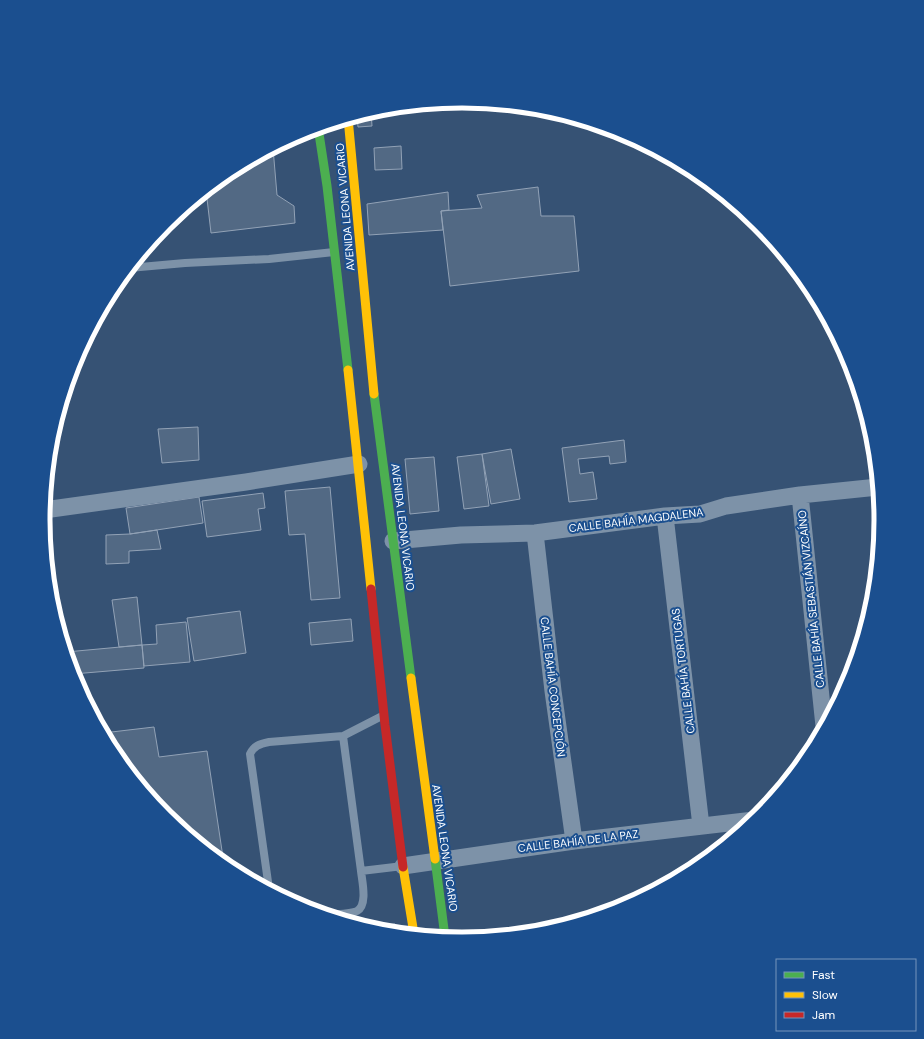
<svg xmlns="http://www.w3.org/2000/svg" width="924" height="1039" font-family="'DM Sans',sans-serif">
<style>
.building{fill:#526984;stroke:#92a2b6}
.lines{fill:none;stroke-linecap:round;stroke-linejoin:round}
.lane{stroke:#7d92a8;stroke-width:8}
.street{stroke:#7d92a8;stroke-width:17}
.fast{stroke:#4caf50;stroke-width:9}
.slow{stroke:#ffc107;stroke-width:9}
.jam{stroke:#c62828;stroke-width:9}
.labels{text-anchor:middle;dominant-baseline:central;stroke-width:4;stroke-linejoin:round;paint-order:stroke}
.street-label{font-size:11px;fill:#fff;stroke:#1b4f8f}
.rim{fill:none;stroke:#fff;stroke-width:5}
</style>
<rect width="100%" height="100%" fill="#365274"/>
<!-- building -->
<path class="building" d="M 371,111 L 372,126 L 358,127 L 357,116 Z
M 401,146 L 402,169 L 375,170 L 374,148 Z
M 273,148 L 277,195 L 294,206 L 295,223 L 211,233 L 206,190 L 229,171 Z
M 538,187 L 541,216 L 574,216 L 579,271 L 450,286 L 441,211 L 482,208 L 477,195 Z
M 448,192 L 449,210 L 441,211 L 443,230 L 369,235 L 367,204 Z
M 198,427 L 199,460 L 162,463 L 158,429 Z
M 624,440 L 626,462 L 610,464 L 609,456 L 578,459 L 580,474 L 593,472 L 597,499 L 569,502 L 562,448 Z
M 511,449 L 520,499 L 491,504 L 482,454 Z
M 482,454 L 489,506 L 464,509 L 457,457 Z
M 434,457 L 439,511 L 410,514 L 405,459 Z
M 330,487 L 340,598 L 311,600 L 305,534 L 289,535 L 285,491 Z
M 263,493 L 265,508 L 258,509 L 261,530 L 207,537 L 202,501 Z
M 199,497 L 203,523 L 130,534 L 126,508 Z
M 157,530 L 161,549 L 129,551 L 129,563 L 106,564 L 106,535 L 130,534 Z
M 137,597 L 142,645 L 119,647 L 112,600 Z
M 240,611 L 246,653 L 194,661 L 187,618 Z
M 351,619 L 353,641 L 311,645 L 309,623 Z
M 186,622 L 190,662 L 144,666 L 142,645 L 157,644 L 156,625 Z
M 142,645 L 144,668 L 73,674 L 66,652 Z
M 154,727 L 159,757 L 207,751 L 224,864 L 166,816 L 113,752 L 103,733 Z
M 395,924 L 396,932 L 380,930 L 369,927 Z"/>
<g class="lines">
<!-- lane -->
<path class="lane" d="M 129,268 L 185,263 L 269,259 L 334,252
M 382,716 L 343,736 L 361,871 L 403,866
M 269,889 L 250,754 C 254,746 259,744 269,742 L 343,736
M 328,915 C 336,914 351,914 357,911 C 368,905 362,881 361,871"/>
<!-- street -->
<path class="street" d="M 800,495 L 824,726
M 44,510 L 246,482 L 359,464
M 665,516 L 701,826
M 535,533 L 553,691 L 574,841
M 393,541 L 461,535 L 535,533 L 665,516 L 700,514 L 726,506 L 800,495 L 878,487
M 403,866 L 574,841 L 754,820"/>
<!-- fast -->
<path class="fast" d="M 318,127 L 327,186 L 348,370
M 374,394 L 411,678
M 435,859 L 445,937"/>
<!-- slow -->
<path class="slow" d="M 348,118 L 374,394
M 348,370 L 371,589
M 411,678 L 435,859
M 403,867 L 414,934"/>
<!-- jam -->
<path class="jam" d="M 371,589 L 385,725 L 403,867"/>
</g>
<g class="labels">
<!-- street labels -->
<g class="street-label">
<text transform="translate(345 207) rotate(-95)">AVENIDA LEONA VICARIO</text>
<text transform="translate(636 520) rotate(-7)">CALLE BAHÍA MAGDALENA</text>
<text transform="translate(403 527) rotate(83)">AVENIDA LEONA VICARIO</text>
<text transform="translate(811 599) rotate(-96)">CALLE BAHÍA SEBASTIÁN VIZCAÍNO</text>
<text transform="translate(683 671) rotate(-97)">CALLE BAHÍA TORTUGAS</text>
<text transform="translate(553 687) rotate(83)">CALLE BAHÍA CONCEPCIÓN</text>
<text transform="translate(578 841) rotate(-7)">CALLE BAHÍA DE LA PAZ</text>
<text transform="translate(445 848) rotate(82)">AVENIDA LEONA VICARIO</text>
</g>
</g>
<!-- crop -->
<path d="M0 0H924V1039H0ZM50 520a412 412 0 1 1 824 0a412 412 0 1 1-824 0Z" fill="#1b4f8f" fill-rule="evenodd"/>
<path class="rim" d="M50 520a412 412 0 1 1 824 0a412 412 0 1 1-824 0Z"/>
<!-- legend -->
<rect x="776" y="959" width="140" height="72" fill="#1b4f8f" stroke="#7695bc"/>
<rect x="784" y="972" width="20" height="6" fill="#4caf50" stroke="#7695bc"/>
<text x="812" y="979" font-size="12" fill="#ffffff">Fast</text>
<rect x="784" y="992" width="20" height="6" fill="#ffc107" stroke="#7695bc"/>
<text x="812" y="999" font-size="12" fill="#ffffff">Slow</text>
<rect x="784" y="1012" width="20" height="6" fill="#c62828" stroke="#7695bc"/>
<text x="812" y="1019" font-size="12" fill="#ffffff">Jam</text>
</svg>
